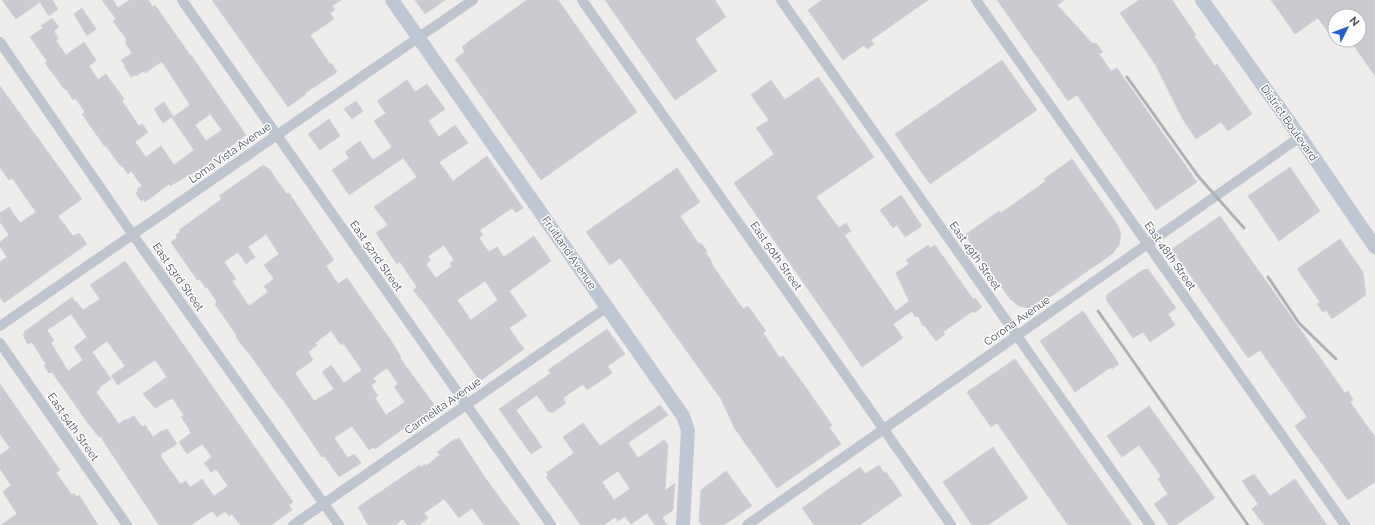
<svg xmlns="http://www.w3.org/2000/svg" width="1375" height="525" font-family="Raleway,sans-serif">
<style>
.building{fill:#cacbd1;stroke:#d0d2d7;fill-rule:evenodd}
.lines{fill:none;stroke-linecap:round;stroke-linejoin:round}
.street{stroke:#bec5ce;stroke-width:10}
.secondary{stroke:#c0c7d4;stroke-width:14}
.rail{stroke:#afb1b6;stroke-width:3}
.labels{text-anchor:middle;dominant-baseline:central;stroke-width:3;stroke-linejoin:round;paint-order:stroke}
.street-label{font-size:11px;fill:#464e58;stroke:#fff}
</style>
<rect width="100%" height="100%" fill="#efecec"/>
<!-- building -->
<path class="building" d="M 2,0 L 52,0 L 58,9 L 49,16 L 40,2 L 16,19 Z
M 102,0 L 113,0 L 118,8 L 129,0 L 148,0 L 153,7 L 155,5 L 190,55 L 191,55 L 246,135 L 201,168 L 170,186 L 169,184 L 145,202 L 144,199 L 141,201 L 136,193 L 138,191 L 137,189 L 142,186 L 131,171 L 128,174 L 123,167 L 119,164 L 106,146 L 105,147 L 82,114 L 85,112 L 75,98 L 73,100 L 66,89 L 65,90 L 45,63 L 47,61 L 30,37 L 43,28 L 41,26 L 52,18 L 59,27 L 54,31 L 58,38 L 56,41 L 66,55 L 84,42 L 96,60 L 89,66 L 98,80 L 106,74 L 124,99 L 122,101 L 139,126 L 142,124 L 148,132 L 135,142 L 146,157 L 161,146 L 174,165 L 194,150 L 172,118 L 190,105 L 163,63 L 161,62 L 145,73 L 144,71 L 136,76 L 135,75 L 131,77 L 124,66 L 125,65 L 121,60 L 132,53 L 125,42 L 127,40 L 113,21 L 116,19 ZM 210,114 L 222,130 L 206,141 L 195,125 Z
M 212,0 L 341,0 L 332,6 L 335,10 L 330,13 L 334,19 L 310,35 L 330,64 L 331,63 L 337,72 L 305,93 L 306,94 L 288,107 Z
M 415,0 L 445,0 L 425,14 Z
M 527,0 L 558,0 L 637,112 L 541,180 L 455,59 L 465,52 L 462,47 L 472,39 Z
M 605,0 L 715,0 L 726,17 L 695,39 L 717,71 L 675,100 Z
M 822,0 L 928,0 L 871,40 L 874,44 L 867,49 L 864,45 L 843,60 L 808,10 Z
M 997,0 L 1065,0 L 1057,5 L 1093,44 L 1096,43 L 1103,52 L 1099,54 L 1111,71 L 1117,68 L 1197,182 L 1156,210 L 1077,95 L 1068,101 Z
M 1139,0 L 1172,0 L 1196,35 L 1194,36 L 1215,66 L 1217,64 L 1252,114 L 1228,131 L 1221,122 L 1196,139 L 1182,118 L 1155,64 L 1120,13 Z
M 1271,0 L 1375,0 L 1375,76 L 1350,40 L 1359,40 L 1359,16 L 1335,16 L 1335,27 L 1328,32 L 1318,18 L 1295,34 Z
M 82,8 L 96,29 L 87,36 L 74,14 Z
M 1002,60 L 1037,110 L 930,184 L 895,134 Z
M 818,77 L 874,157 L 816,197 L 839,228 L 846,223 L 851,231 L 844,235 L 896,311 L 909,301 L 896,273 L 909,264 L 906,260 L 928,245 L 930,248 L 935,245 L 973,299 L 975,298 L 982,307 L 974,313 L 973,311 L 943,332 L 945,334 L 936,341 L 924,325 L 923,326 L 918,316 L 915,317 L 912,311 L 893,324 L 903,338 L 862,367 L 734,183 L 774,154 L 756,128 L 769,120 L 751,95 L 771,80 L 785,100 Z
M 407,80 L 415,92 L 427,84 L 445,109 L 428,121 L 439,137 L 455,125 L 468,143 L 439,162 L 453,181 L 487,156 L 523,208 L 516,213 L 512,208 L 480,230 L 483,235 L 479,238 L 489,252 L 497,247 L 504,257 L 534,236 L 551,261 L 509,291 L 527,316 L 509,328 L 524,349 L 480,381 L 421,299 L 420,299 L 413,290 L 417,287 L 400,262 L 397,264 L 376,233 L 388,225 L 374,207 L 417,177 L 403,158 L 349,195 L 332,170 L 349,158 L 345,152 L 360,141 L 373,160 L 392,147 L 374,121 L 386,113 L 377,101 ZM 444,245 L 454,260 L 450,263 L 452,266 L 436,278 L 426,264 L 431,260 L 428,256 ZM 485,281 L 498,300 L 471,320 L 457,300 Z
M 0,86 L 82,199 L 58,216 L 73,236 L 79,233 L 87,244 L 4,303 L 0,297 L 0,262 L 7,257 L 0,247 L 0,242 L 9,235 L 0,222 L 0,213 L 9,207 L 20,223 L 36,212 L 12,178 L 9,180 L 0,168 Z
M 356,101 L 363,111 L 352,119 L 344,109 Z
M 164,102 L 173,116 L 163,123 L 154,109 Z
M 329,119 L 340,136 L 320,150 L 308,134 Z
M 1072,159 L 1117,224 L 1121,234 L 1119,245 L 1112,254 L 1040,304 L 1030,308 L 1019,306 L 1010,299 L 965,235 L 999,211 L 1001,213 L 1046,181 L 1044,179 Z
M 263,165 L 269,169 L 287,194 L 289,193 L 334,260 L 326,266 L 338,284 L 347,278 L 390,339 L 401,357 L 400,358 L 438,410 L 414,427 L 411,424 L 404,428 L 375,449 L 374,447 L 369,450 L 352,426 L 334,438 L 348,458 L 354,454 L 361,463 L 339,477 L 324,456 L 322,457 L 281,397 L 280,397 L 251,356 L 241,344 L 236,337 L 237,336 L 215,304 L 217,302 L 207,287 L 206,288 L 199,279 L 197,280 L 171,242 L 177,238 L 176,235 L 180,232 L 179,230 L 222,199 L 219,196 ZM 266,234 L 279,254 L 264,265 L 274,279 L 264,286 L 268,292 L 249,306 L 232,281 L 236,279 L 224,262 L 238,252 L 246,264 L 255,257 L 248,247 ZM 331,331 L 341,345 L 343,343 L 362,370 L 344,383 L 331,365 L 322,372 L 334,389 L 314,401 L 295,373 L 313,360 L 308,352 L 317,345 L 315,343 ZM 387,368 L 398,384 L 394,387 L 405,402 L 386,415 L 375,398 L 378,396 L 371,385 L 376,382 L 373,378 Z
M 1290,167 L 1320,211 L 1279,241 L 1248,196 Z
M 677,168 L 700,202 L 680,216 L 699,244 L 701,243 L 707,251 L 705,252 L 712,262 L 711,263 L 743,309 L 748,306 L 766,331 L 763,333 L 780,358 L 783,356 L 802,382 L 832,425 L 829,427 L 841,444 L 777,488 L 735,429 L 721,399 L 620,258 L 610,265 L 586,232 Z
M 901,195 L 922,226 L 905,237 L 897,225 L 893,228 L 880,210 Z
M 1220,216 L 1345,393 L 1348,391 L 1353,400 L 1350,402 L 1375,437 L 1375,482 L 1348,500 L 1295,426 L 1307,417 L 1260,350 L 1248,358 L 1172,249 Z
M 1340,239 L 1363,272 L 1366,295 L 1332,319 L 1326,310 L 1323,312 L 1317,304 L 1320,302 L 1297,269 Z
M 125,261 L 293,502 L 289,505 L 292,510 L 271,525 L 240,525 L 232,514 L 229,516 L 225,511 L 217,517 L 212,511 L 191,525 L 159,525 L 100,436 L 99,437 L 87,422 L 52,372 L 49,373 L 44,366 L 46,364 L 33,344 L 31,342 L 28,344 L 23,335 L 25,334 L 24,332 L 72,297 L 75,302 L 76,301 L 83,310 L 100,299 L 90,285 ZM 71,314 L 87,337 L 74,347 L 83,360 L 68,371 L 51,343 L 54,341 L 47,330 ZM 107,341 L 125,366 L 111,376 L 118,385 L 155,360 L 167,377 L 143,394 L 155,408 L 172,398 L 184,415 L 181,417 L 190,430 L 189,431 L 191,433 L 179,442 L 187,454 L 202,444 L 212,457 L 204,463 L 211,472 L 216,469 L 228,486 L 214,496 L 202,479 L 190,487 L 186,481 L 181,484 L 180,484 L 161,457 L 162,455 L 161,454 L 177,444 L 167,429 L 163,432 L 163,430 L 153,437 L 145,425 L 142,427 L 134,416 L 127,420 L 126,419 L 119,424 L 96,392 L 100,389 L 99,388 L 111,379 L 92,352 Z
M 1148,269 L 1176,308 L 1168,314 L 1175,325 L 1150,342 L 1143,332 L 1133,338 L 1107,301 L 1106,297 L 1109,293 L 1143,270 Z
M 1083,311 L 1119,364 L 1112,369 L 1111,367 L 1075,392 L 1040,341 Z
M 607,329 L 625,354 L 609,365 L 608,367 L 612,373 L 587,390 L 583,384 L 563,398 L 566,403 L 552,413 L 550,412 L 549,412 L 537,395 L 516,410 L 542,447 L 531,454 L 499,409 L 551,373 L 548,370 Z
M 1015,359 L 1132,525 L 1068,525 L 997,423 L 991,427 L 979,410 L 967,392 Z
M 0,384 L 60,470 L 56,473 L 72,495 L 74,493 L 77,497 L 79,495 L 98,525 L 1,525 L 17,514 L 3,492 L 11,485 L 0,469 L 0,455 L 10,448 L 0,434 Z
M 660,405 L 668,415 L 628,443 L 638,458 L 664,440 L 668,445 L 665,491 L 675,483 L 673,510 L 662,518 L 667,525 L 655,525 L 647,513 L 631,524 L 625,516 L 618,521 L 615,517 L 604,525 L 581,525 L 546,477 L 548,475 L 546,473 L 574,453 L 563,437 L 583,423 L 600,446 ZM 618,471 L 630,489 L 614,500 L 602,482 Z
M 1149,406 L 1215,498 L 1176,525 L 1169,525 L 1154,504 L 1168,494 L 1158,479 L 1161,476 L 1139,445 L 1122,457 L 1107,436 Z
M 459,438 L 486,479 L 520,525 L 484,525 L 472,508 L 459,518 L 444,499 L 424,513 L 428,518 L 419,525 L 407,525 L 403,519 L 395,525 L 368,525 L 358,507 L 420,465 L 421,467 L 425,464 L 426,466 L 440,455 L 437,452 L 455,439 L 456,440 Z
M 993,447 L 1028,498 L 988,525 L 972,525 L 943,482 Z
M 879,465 L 884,473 L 886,472 L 902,495 L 860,525 L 814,525 L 802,508 L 860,467 L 865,474 Z
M 726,471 L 752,506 L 724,525 L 701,525 L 699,521 L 701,490 Z
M 1254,474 L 1270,496 L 1295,479 L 1327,525 L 1264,525 L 1252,509 L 1258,504 L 1242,481 Z"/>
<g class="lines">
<!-- street -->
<path class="street" d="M 182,0 L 551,525
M 582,0 L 951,525
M 781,0 L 1150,525
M 976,0 L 1345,525
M 0,42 L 133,235 L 339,525
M 0,326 L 473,0
M 0,343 L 127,525
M 293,525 L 607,307
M 747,525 L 1300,137"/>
<!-- secondary -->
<path class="secondary" d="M 392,0 L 683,416 L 688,430 L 683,525
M 1202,0 L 1300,137 L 1375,247"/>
<!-- rail -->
<path class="rail" d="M 1127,77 L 1198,176 L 1244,228
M 1268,277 L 1299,323 L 1336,359
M 1098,311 L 1248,525"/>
</g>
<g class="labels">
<!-- street labels -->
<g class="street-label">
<text transform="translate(1289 123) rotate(55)">District Boulevard</text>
<text transform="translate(230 153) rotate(-35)">Loma Vista Avenue</text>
<text transform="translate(569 253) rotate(55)">Fruitland Avenue</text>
<text transform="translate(376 256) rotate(55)">East 52nd Street</text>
<text transform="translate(776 256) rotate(55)">East 50th Street</text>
<text transform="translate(975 256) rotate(55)">East 49th Street</text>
<text transform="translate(1170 256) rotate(55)">East 48th Street</text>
<text transform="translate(178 277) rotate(55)">East 53rd Street</text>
<text transform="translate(1017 321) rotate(-35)">Corona Avenue</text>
<text transform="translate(443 406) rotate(-35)">Carmelita Avenue</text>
<text transform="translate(73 427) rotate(55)">East 54th Street</text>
</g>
</g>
<!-- north arrow -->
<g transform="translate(1347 28) rotate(48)"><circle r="19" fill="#ffffff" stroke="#b5b8bc"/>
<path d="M0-3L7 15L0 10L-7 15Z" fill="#275ece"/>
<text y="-6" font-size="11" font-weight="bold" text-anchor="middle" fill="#464e58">N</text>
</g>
</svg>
